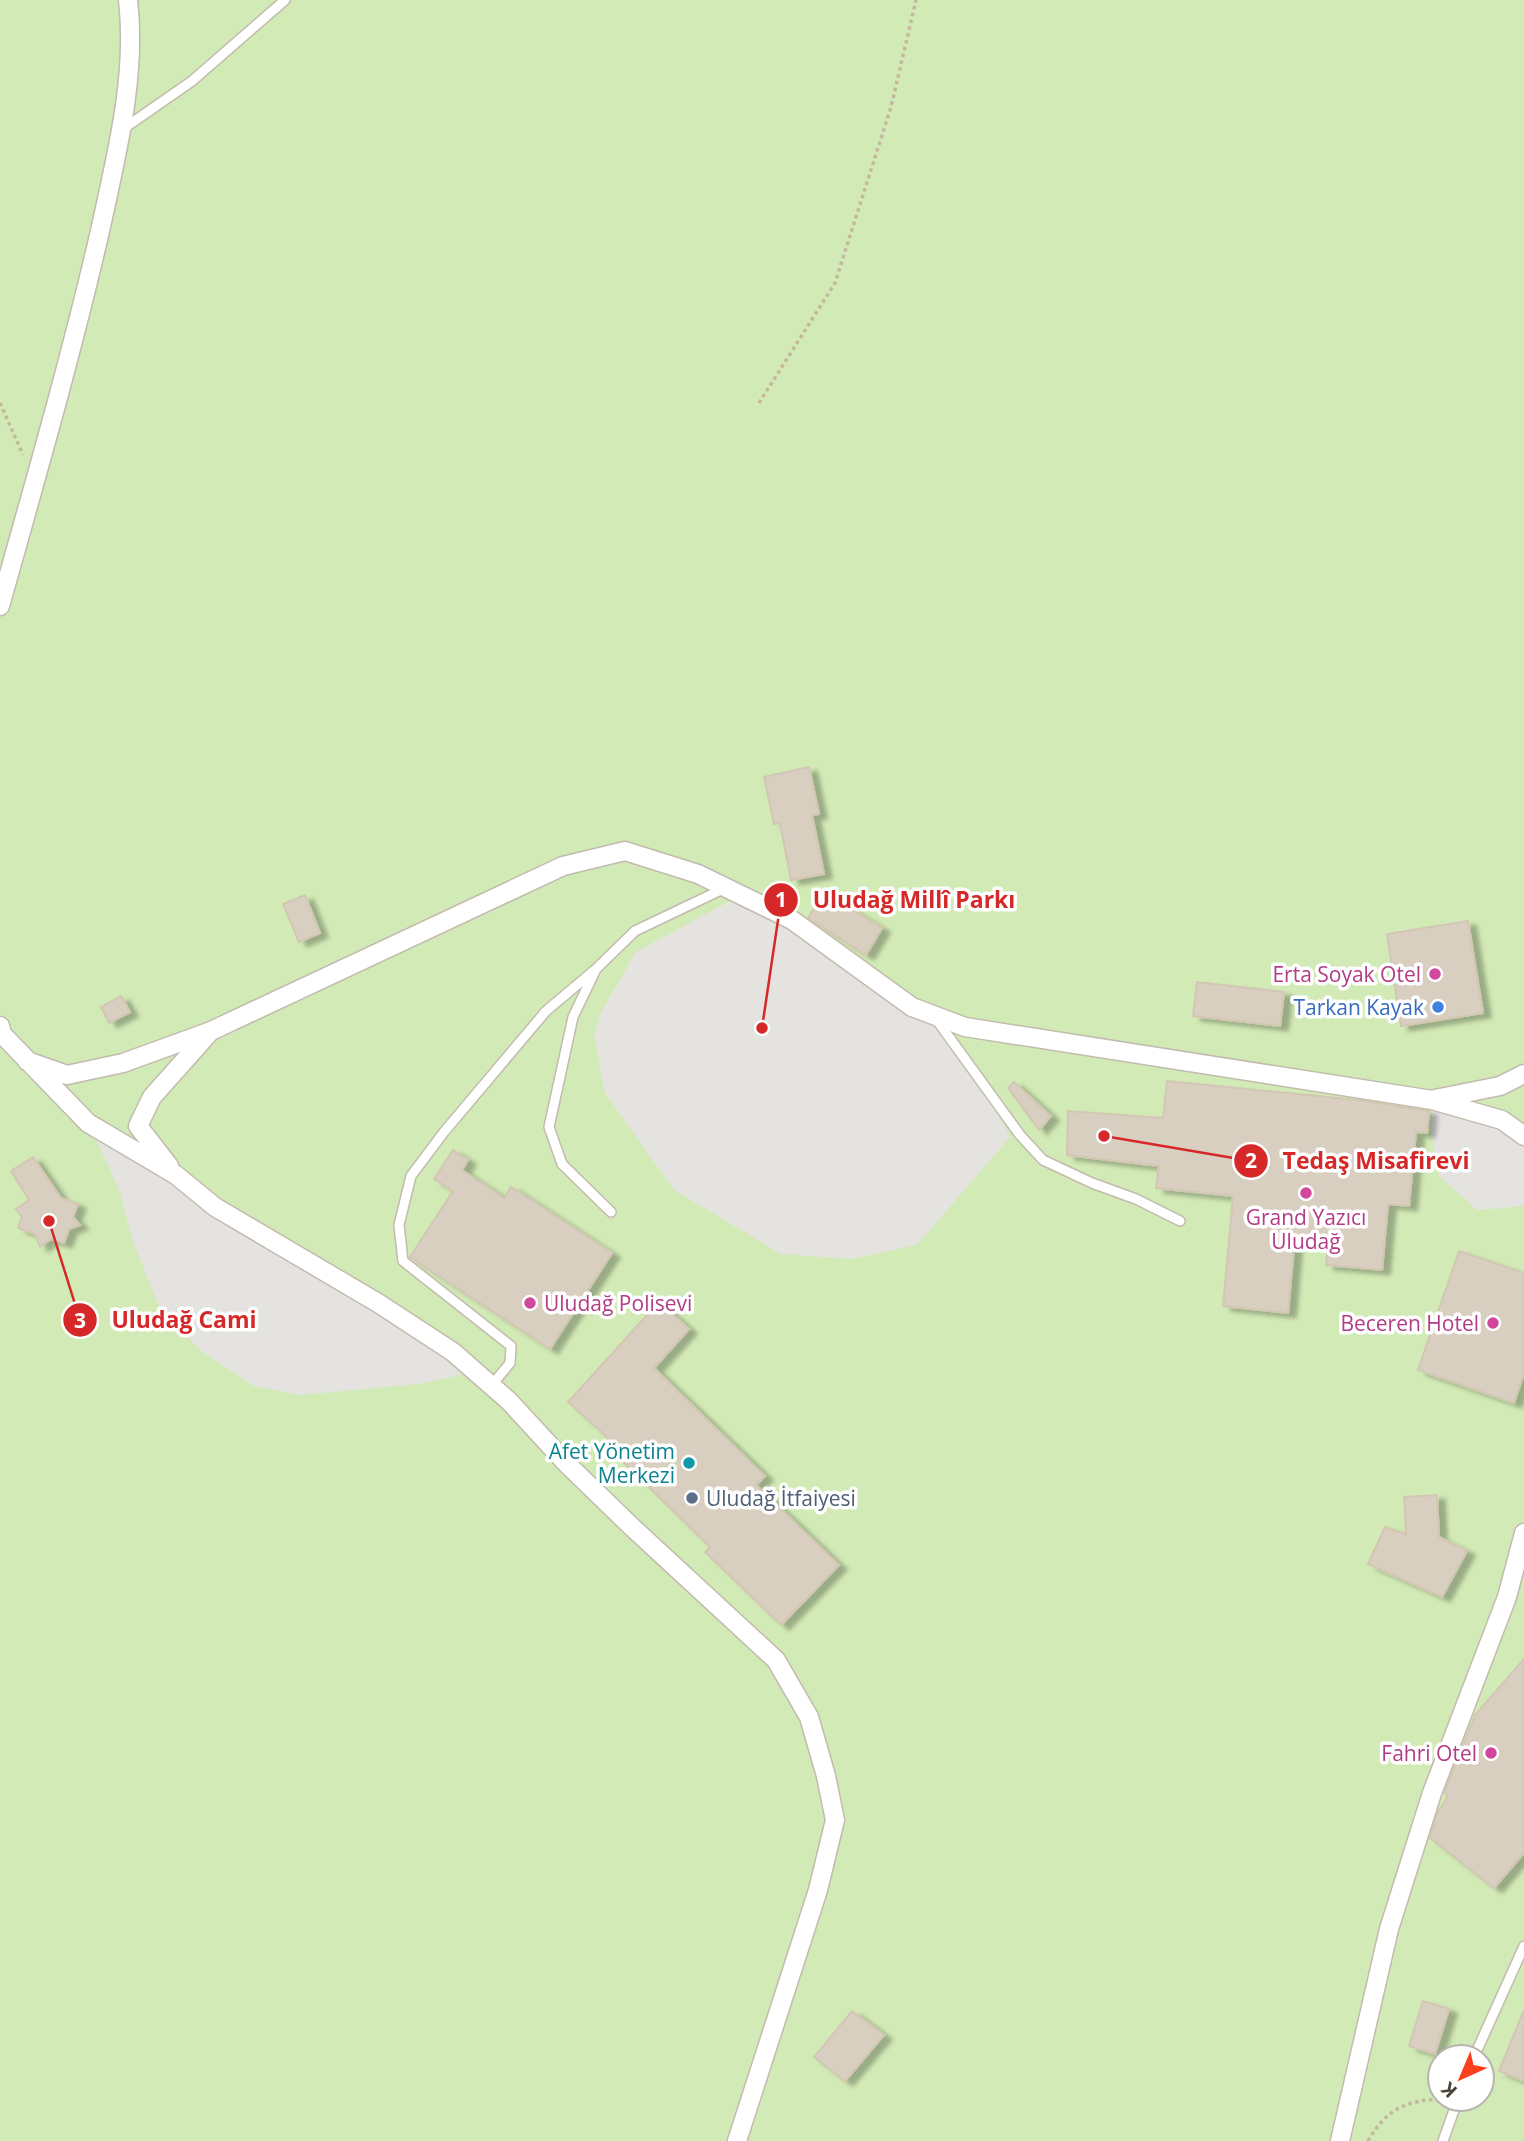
<svg xmlns="http://www.w3.org/2000/svg" width="1524" height="2141" font-family="'Open Sans',sans-serif">
<style>
.green{fill:#d2eab5;fill-rule:evenodd}
.parking{fill:#e5e3e0}
.building{fill:#d8cfc1;stroke:#d3c7b4;stroke-width:2;filter:url(#shadow)}
.lines{fill:none;stroke-linecap:round;stroke-linejoin:round}
.service-casing{stroke:#c2bbae;stroke-width:12}
.minor-casing{stroke:#c2bbae;stroke-width:21}
.path{stroke:#c4b79f;stroke-width:3.5;stroke-dasharray:3.5 3.5;stroke-linecap:butt}
.service{stroke:#fff;stroke-width:9}
.minor{stroke:#fff;stroke-width:18}
.hotel-dot{fill:#d1479c;stroke:#fff;stroke-width:2.5}
.shop-dot{fill:#3f7fe0;stroke:#fff;stroke-width:2.5}
.culture-dot{fill:#0f9aa8;stroke:#fff;stroke-width:2.5}
.service-dot{fill:#5c6f8a;stroke:#fff;stroke-width:2.5}
.labels{text-anchor:middle;dominant-baseline:central;stroke-width:7;stroke-linejoin:round;paint-order:stroke}
.hotel-label{font-size:21px;fill:#b23c85;stroke:#fff;text-anchor:end}
.shop-label{font-size:21px;fill:#366cbe;stroke:#fff;text-anchor:end}
.culture-label{font-size:21px;fill:#0d838f;stroke:#fff;text-anchor:end}
.service-label{font-size:21px;fill:#4e5e75;stroke:#fff;text-anchor:start}
.leader{fill:none;stroke:#d62828;stroke-width:2.5}
.callout-dot{fill:#d62828;stroke:#fff;stroke-width:2.5}
.mark-label{font-size:21px;text-anchor:middle;font-weight:bold;fill:#fff}
.callout-label{font-size:23px;text-anchor:middle;font-weight:bold;fill:#d62828;stroke:#fff;stroke-width:7;stroke-linejoin:round;paint-order:stroke}
</style>
<defs>
<filter id="shadow"><feDropShadow dx="8" dy="4.5" stdDeviation="2" flood-color="#0004"/></filter>
</defs>
<rect width="100%" height="100%" fill="#f6f3ec"/>
<!-- green -->
<path class="green" d="M 0,0 L 1524,0 L 1524,2141 L 0,2141 ZM 1440,2057 L 1482,2057 L 1482,2099 L 1440,2099 Z"/>
<!-- parking -->
<path class="parking" d="M 741,895 L 933,1015 L 983,1084 L 1010,1137 L 917,1245 L 851,1259 L 781,1254 L 674,1190 L 605,1093 L 594,1036 L 601,1012 L 636,952 Z
M 1432,1100 L 1524,1136 L 1524,1206 L 1477,1210 L 1439,1176 L 1432,1138 Z
M 88,1123 L 475,1372 L 419,1384 L 300,1395 L 254,1386 L 200,1350 L 159,1306 L 133,1242 L 119,1189 Z"/>
<!-- building -->
<path class="building" d="M 809,767 L 819,814 L 812,815 L 824,874 L 791,880 L 780,823 L 774,824 L 764,777 Z
M 824,892 L 882,928 L 866,955 L 808,918 Z
M 305,895 L 320,933 L 299,942 L 283,904 Z
M 1468,921 L 1483,1013 L 1401,1026 L 1387,934 Z
M 1197,982 L 1284,992 L 1280,1026 L 1193,1016 Z
M 121,996 L 130,1012 L 109,1023 L 101,1007 Z
M 1167,1081 L 1358,1100 L 1429,1111 L 1427,1133 L 1416,1132 L 1409,1206 L 1388,1204 L 1382,1270 L 1326,1265 L 1328,1239 L 1295,1236 L 1288,1313 L 1223,1306 L 1233,1196 L 1156,1188 L 1159,1166 L 1067,1155 L 1068,1111 L 1163,1118 Z
M 1014,1082 L 1051,1116 L 1039,1130 L 1008,1088 Z
M 453,1150 L 468,1160 L 462,1170 L 504,1198 L 511,1187 L 612,1253 L 550,1349 L 410,1257 L 453,1191 L 434,1179 Z
M 33,1157 L 61,1198 L 78,1204 L 73,1217 L 80,1225 L 69,1229 L 64,1243 L 51,1239 L 40,1247 L 35,1234 L 18,1228 L 22,1217 L 16,1209 L 29,1200 L 11,1171 Z
M 1459,1251 L 1524,1273 L 1524,1373 L 1514,1403 L 1418,1370 Z
M 659,1302 L 689,1329 L 654,1368 L 765,1476 L 756,1485 L 839,1565 L 781,1625 L 705,1552 L 710,1547 L 612,1451 L 617,1446 L 568,1402 Z
M 1437,1495 L 1439,1537 L 1467,1551 L 1442,1597 L 1368,1564 L 1385,1527 L 1406,1534 L 1404,1497 Z
M 1524,1659 L 1524,1853 L 1494,1888 L 1430,1838 L 1438,1812 L 1448,1796 L 1444,1793 L 1475,1715 Z
M 1423,2001 L 1449,2009 L 1435,2054 L 1409,2046 Z
M 1524,2010 L 1524,2081 L 1499,2071 Z
M 852,2011 L 884,2035 L 845,2081 L 814,2057 Z"/>
<g class="lines">
<defs>
<path id="service" d="M 123,129 L 192,81 L 285,0
M 936,1019 L 1020,1135 L 1043,1160 L 1092,1183 L 1136,1199 L 1180,1221
M 611,1212 L 562,1164 L 549,1127 L 573,1017 L 596,969 L 635,931 L 725,888
M 491,1386 L 510,1363 L 511,1346 L 403,1261 L 399,1225 L 411,1176 L 444,1132 L 546,1011 L 596,969
M 1474,2057 L 1524,1946
M 1443,2141 L 1458,2099"/>
<path id="minor" d="M 0,606 C 35,481 71,357 100,231 C 116,157 137,76 128,0
M 0,1026 L 2,1034 L 88,1123 L 176,1175 L 215,1207 L 378,1303 L 453,1352 L 509,1401 L 567,1464 L 633,1528 L 776,1660 L 809,1717 L 826,1776 L 835,1820 L 818,1890 L 737,2141
M 27,1061 L 67,1075 L 123,1063 L 211,1031 L 563,866 L 625,851 L 698,874 L 792,920 L 912,1007 L 965,1027 L 1432,1100 L 1502,1120 L 1524,1136
M 1435,1099 L 1500,1086 L 1524,1074
M 169,1166 L 138,1126 L 152,1097 L 209,1033
M 1340,2141 L 1389,1929 L 1432,1793 L 1507,1597 L 1524,1533"/>
</defs>
<!-- service casing -->
<use href="#service" class="service-casing"/>
<!-- minor casing -->
<use href="#minor" class="minor-casing"/>
<!-- path -->
<path class="path" d="M 0,403 L 23,455
M 759,403 L 835,283 L 891,107 L 916,0
M 1368,2141 C 1387,2108 1407,2100 1444,2099"/>
<!-- service -->
<use href="#service" class="service"/>
<!-- minor -->
<use href="#minor" class="minor"/>
</g>
<!-- markers -->
<g class="hotel-dot">
<circle cx="1435" cy="974" r="7"/>
<circle cx="1306" cy="1193" r="7"/>
<circle cx="530" cy="1303" r="7"/>
<circle cx="1493" cy="1323" r="7"/>
<circle cx="1491" cy="1753" r="7"/>
</g>
<circle class="shop-dot" cx="1438" cy="1007" r="7"/>
<circle class="culture-dot" cx="689" cy="1463" r="7"/>
<circle class="service-dot" cx="692" cy="1498" r="7"/>
<g class="labels">
<!-- hotel labels -->
<g class="hotel-label">
<text x="1421" y="974">Erta Soyak Otel</text>
<text x="1306" y="1217" text-anchor="middle">Grand Yazıcı<tspan x="1306" dy="24">Uludağ</tspan></text>
<text x="544" y="1303" text-anchor="start">Uludağ Polisevi</text>
<text x="1479" y="1323">Beceren Hotel</text>
<text x="1477" y="1753">Fahri Otel</text>
</g>
<!-- shop labels -->
<g class="shop-label">
<text x="1424" y="1007">Tarkan Kayak</text>
</g>
<!-- culture labels -->
<g class="culture-label">
<text x="675" y="1451">Afet Yönetim<tspan x="675" dy="24">Merkezi</tspan></text>
</g>
<!-- service labels -->
<g class="service-label">
<text x="706" y="1498">Uludağ İtfaiyesi</text>
</g>
</g>
<!-- callouts -->
<path class="leader" d="M762 1028L781 900M1104 1136L1251 1161M49 1221L80 1320"/>
<g class="callout-dot">
<circle cx="762" cy="1028" r="7"/>
<circle cx="1104" cy="1136" r="7"/>
<circle cx="49" cy="1221" r="7"/>
<circle cx="781" cy="900" r="18"/>
<circle cx="1251" cy="1161" r="18"/>
<circle cx="80" cy="1320" r="18"/>
</g>
<g class="mark-label">
<text x="781" y="907">1</text>
<text x="1251" y="1168">2</text>
<text x="80" y="1328">3</text>
</g>
<g class="callout-label">
<text x="914" y="908">Uludağ Millî Parkı</text>
<text x="1376" y="1169">Tedaş Misafirevi</text>
<text x="184" y="1328">Uludağ Cami</text>
</g>
<!-- north arrow -->
<g transform="translate(1461 2078) rotate(224)"><circle r="33" fill="#ffffff" stroke="#b7b4b0" stroke-width="2"/>
<path d="M0-5L12 26L0 18L-12 26Z" fill="#fc3f1d"/>
<text y="-10" font-size="19" font-weight="bold" text-anchor="middle" fill="#4b4439">K</text>
</g>
</svg>
